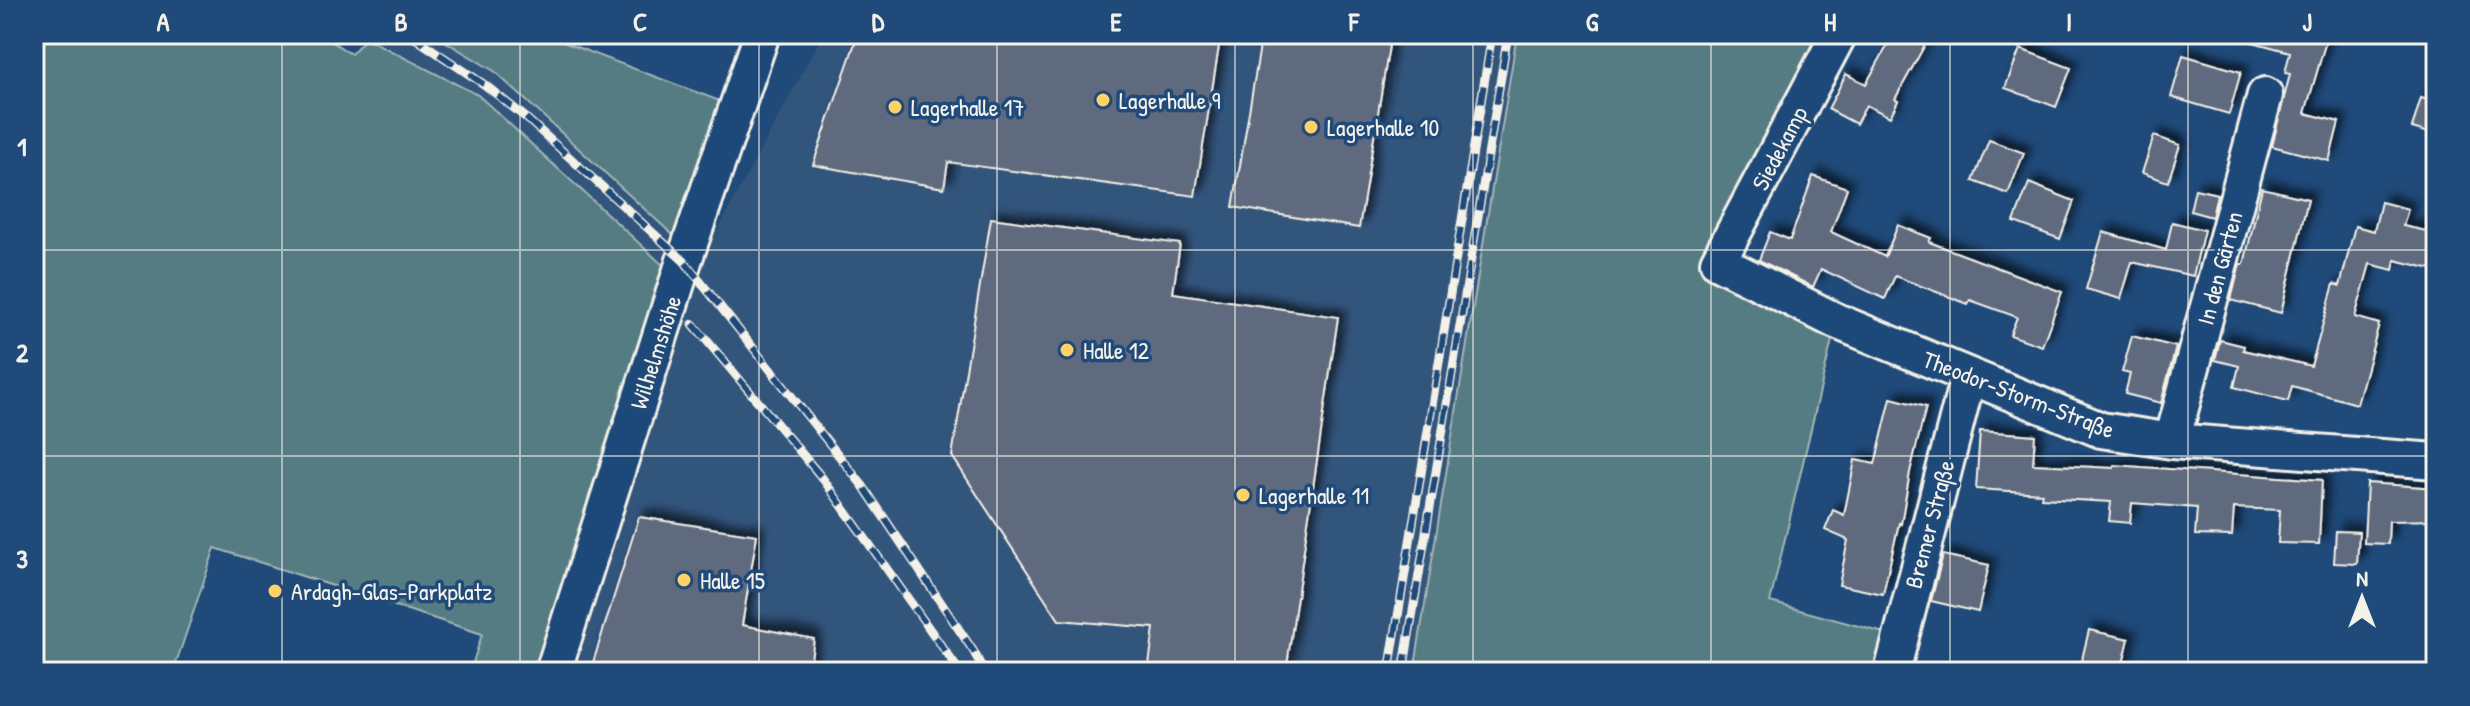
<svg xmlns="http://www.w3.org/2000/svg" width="2470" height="706" font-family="'Patrick Hand',sans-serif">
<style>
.built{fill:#32547c}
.green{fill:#547c83;stroke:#a4b6b6;stroke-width:2}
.building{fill:#5f6b7f;stroke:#f4f1e8;stroke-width:2;filter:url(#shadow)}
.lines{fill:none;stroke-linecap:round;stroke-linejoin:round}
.minor-casing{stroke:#f4f1e8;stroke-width:40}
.minor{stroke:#1f4a7a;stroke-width:34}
.rail-casing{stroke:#f4f1e8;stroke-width:9}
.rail{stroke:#1f4a7a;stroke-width:6;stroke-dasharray:18;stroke-linecap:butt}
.grid{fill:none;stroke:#f4f1e8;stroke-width:2;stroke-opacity:0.55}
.poi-dot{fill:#ffd166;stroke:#1f4a7a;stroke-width:3}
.labels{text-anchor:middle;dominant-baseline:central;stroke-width:7;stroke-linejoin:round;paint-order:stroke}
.poi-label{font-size:24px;fill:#f4f1e8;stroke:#1f4a7a;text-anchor:start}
.street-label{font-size:24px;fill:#f4f1e8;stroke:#1f4a7a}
.neatline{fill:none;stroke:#f4f1e8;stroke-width:3}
.grid-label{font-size:26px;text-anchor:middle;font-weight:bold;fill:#f4f1e8}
</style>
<defs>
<filter id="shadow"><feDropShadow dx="7" dy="-7" stdDeviation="4" flood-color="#0009"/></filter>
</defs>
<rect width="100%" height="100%" fill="#1f4a7a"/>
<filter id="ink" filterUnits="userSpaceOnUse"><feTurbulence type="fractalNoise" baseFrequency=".0125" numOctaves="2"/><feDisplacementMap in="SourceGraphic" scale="16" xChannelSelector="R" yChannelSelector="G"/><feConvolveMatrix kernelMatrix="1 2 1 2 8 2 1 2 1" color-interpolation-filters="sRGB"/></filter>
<g filter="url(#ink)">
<!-- built -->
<path class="built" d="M 364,34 L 433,34 L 494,71 L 674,236 L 665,267 L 478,95 Z
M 823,34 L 1517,34 L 1414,672 L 573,672 L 709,246 Z"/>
<!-- green -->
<path class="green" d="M 34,34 L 320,34 L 351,54 L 366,38 L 478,95 L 665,267 L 535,672 L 470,672 L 482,634 L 215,548 L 173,672 L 34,672 Z
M 433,34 L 542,34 L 720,101 L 674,236 L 494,71 Z
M 1517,34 L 1826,34 L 1712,249 L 1833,336 L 1770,602 L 1899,637 L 1892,672 L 1414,672 Z"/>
<!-- building -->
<path class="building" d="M 858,34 L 1221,34 L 1195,196 L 948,162 L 944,188 L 813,165 Z
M 1262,34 L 1391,34 L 1359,228 L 1233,207 Z
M 1894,34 L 1931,34 L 1895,99 L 1898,101 L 1890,117 L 1866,105 L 1856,124 L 1828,109 L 1846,74 L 1866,84 Z
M 2246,34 L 2328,34 L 2305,113 L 2339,122 L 2329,161 L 2272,146 L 2290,74 L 2285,73 L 2290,52 L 2245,40 Z
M 2020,49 L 2071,68 L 2056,107 L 2005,88 Z
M 2183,55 L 2241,72 L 2229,114 L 2171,97 Z
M 2421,98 L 2436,102 L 2436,135 L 2412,128 Z
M 2154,136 L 2180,145 L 2168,182 L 2142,173 Z
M 1989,140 L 2024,153 L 2008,194 L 1973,181 Z
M 1813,176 L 1847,188 L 1831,232 L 1885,257 L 1898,225 L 1931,238 L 1929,242 L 2062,292 L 2042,346 L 2010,335 L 2017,317 L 1970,300 L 1968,304 L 1895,276 L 1885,299 L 1821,269 L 1813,287 L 1759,260 L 1770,232 L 1790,240 Z
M 2029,183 L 2074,201 L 2060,239 L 2014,222 Z
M 2262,188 L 2308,199 L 2281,313 L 2231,300 L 2240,264 L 2244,264 Z
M 2195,189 L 2217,194 L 2212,217 L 2190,211 Z
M 2381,202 L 2408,209 L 2403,226 L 2436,233 L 2436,270 L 2395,260 L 2393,270 L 2370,264 L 2355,317 L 2379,324 L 2357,404 L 2292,386 L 2288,401 L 2234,387 L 2239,366 L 2215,360 L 2220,340 L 2244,346 L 2243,350 L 2311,366 L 2334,284 L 2340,286 L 2355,226 L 2374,231 Z
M 991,218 L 1180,244 L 1173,293 L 1338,317 L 1286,672 L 1148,672 L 1154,628 L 1059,620 L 952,456 Z
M 2172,222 L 2204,230 L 2193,276 L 2132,262 L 2121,299 L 2086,289 L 2103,232 L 2166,250 Z
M 2132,336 L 2176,347 L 2161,403 L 2125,394 L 2130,374 L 2122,372 Z
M 1891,398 L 1926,407 L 1910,472 L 1901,524 L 1899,523 L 1883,594 L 1839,585 L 1848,540 L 1825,530 L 1833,510 L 1844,515 L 1855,460 L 1875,464 Z
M 1980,431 L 2035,435 L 2033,464 L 2114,468 L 2114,465 L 2322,480 L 2319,544 L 2278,543 L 2280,510 L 2234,508 L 2232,536 L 2195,535 L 2197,508 L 2132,503 L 2130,523 L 2109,521 L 2111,502 L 2041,498 L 2042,493 L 1976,489 Z
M 2367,483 L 2436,488 L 2436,520 L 2389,521 L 2388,544 L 2364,543 Z
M 639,517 L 757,535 L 742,625 L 814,639 L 809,672 L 590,672 Z
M 2336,531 L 2359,532 L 2357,564 L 2334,563 Z
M 1943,555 L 1989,565 L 1978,612 L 1931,601 Z
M 2089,630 L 2129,639 L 2121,672 L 2079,672 Z"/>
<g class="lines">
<defs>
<path id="minor" d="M 1839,34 L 1718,262 L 1836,321 L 2101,430 L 2172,441 L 2436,461
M 2172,441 L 2265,95
M 553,672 L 684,261 L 762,34
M 1892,672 L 1968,377"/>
</defs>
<!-- minor casing -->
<use href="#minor" class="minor-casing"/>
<!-- minor -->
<use href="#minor" class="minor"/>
<defs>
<path id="rail" d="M 409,34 L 485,85 L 525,117 L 684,261 L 863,486 L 974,652 L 984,672
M 693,324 L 823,479 L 960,672
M 1389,672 L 1492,34
M 1403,672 L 1508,34"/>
</defs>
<!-- rail casing -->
<use href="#rail" class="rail-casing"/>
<!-- rail -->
<use href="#rail" class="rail"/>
</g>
</g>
<!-- grid -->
<path class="grid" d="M 282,34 L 282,672M 520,34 L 520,672M 759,34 L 759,672M 997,34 L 997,672M 1235,34 L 1235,672M 1473,34 L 1473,672M 1711,34 L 1711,672M 1950,34 L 1950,672M 2188,34 L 2188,672M 34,250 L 2436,250M 34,456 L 2436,456"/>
<!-- markers -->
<g class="poi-dot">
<circle cx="1103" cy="100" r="8"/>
<circle cx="895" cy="107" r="8"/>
<circle cx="1311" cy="127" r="8"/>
<circle cx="1067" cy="350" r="8"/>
<circle cx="1243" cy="495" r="8"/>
<circle cx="684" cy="580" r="8"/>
<circle cx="275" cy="591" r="8"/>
</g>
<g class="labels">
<!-- poi labels -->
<g class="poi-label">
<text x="1119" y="100">Lagerhalle 9</text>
<text x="911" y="107">Lagerhalle 17</text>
<text x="1327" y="127">Lagerhalle 10</text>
<text x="1083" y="350">Halle 12</text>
<text x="1259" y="495">Lagerhalle 11</text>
<text x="700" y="580">Halle 15</text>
<text x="291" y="591">Ardagh-Glas-Parkplatz</text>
</g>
<!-- street labels -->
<g class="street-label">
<text transform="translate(1779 148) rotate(-62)">Siedekamp</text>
<text transform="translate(2219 268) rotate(-75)">In den Gärten</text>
<text transform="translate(655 352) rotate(-72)">Wilhelmshöhe</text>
<text transform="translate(2019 394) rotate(21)">Theodor-Storm-Straße</text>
<text transform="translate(1929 524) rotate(-75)">Bremer Straße</text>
</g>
</g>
<!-- margin -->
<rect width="2470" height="706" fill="none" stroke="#1f4a7a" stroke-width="88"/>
<!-- north arrow -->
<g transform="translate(2362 598)" stroke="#1f4a7a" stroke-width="6" paint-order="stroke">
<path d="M0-6L14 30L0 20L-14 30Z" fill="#f4f1e8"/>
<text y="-12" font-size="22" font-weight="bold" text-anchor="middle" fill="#f4f1e8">N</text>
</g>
<rect x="44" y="44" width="2382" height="618" class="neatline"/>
<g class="grid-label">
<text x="163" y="31">A</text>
<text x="401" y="31">B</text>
<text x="640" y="31">C</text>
<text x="878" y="31">D</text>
<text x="1116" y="31">E</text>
<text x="1354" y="31">F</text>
<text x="1592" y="31">G</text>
<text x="1830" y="31">H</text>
<text x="2069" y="31">I</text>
<text x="2307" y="31">J</text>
<text x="22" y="156">1</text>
<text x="22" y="362">2</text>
<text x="22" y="568">3</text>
</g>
</svg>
